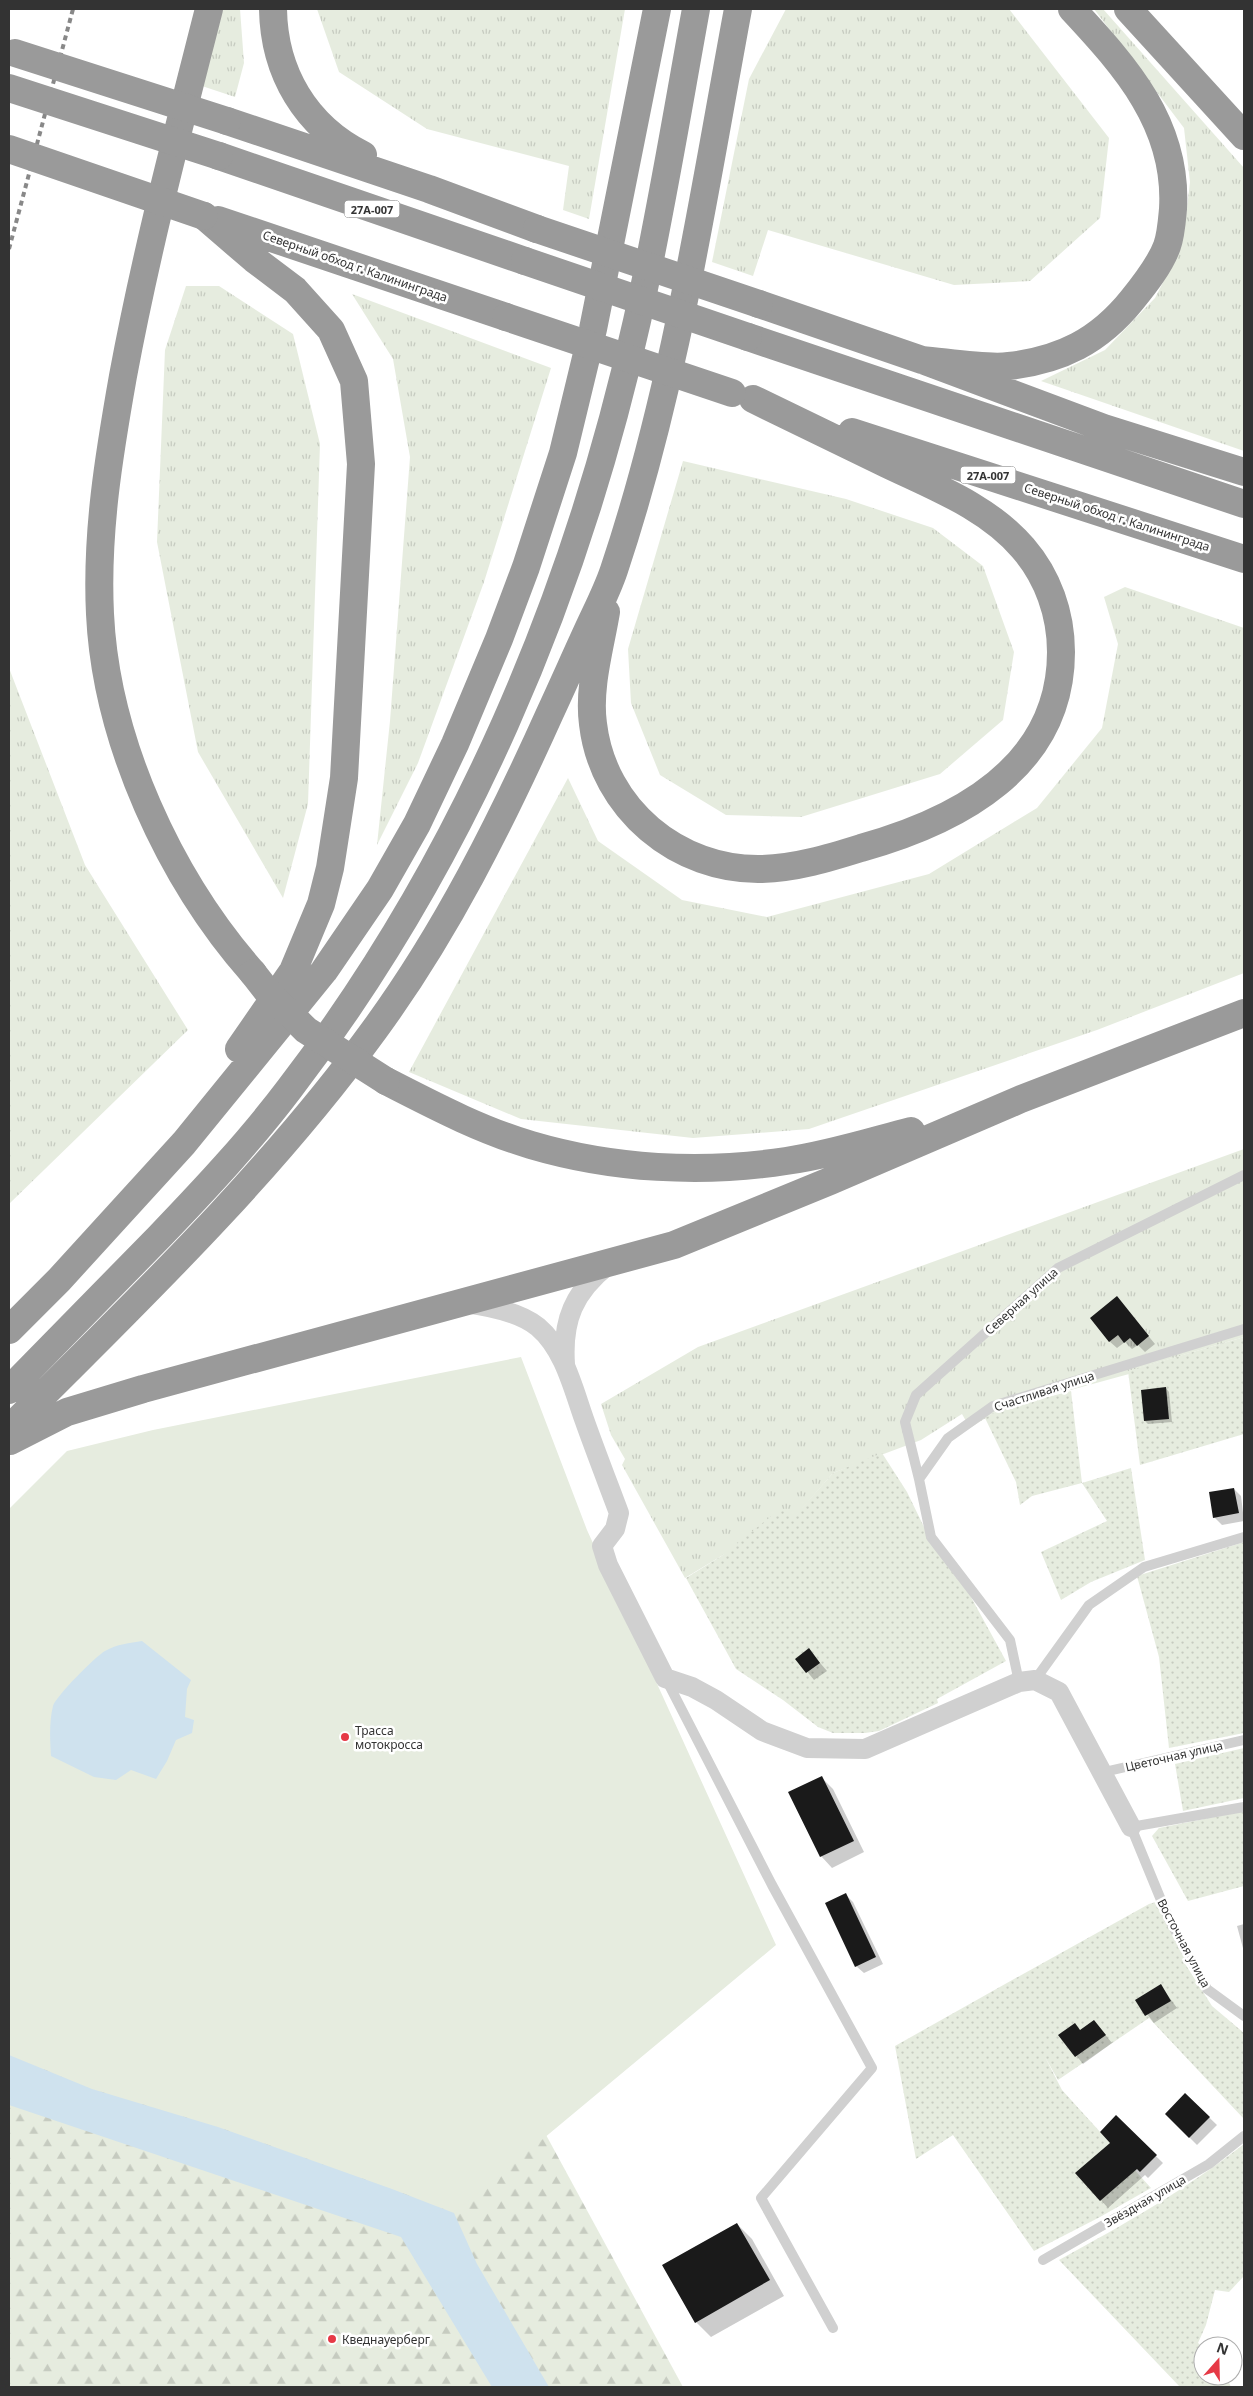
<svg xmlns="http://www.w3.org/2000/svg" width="1253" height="2396" font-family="'Noto Sans',sans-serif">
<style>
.grass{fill:url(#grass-tufts)}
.forest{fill:url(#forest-firs)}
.garden{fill:url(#garden-dots)}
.pitch{fill:#e6ecdf}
.water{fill:#cfe2ee}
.shadow{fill:#0003}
.building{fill:#1a1a1a}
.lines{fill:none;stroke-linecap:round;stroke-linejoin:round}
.lane{stroke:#d0d0d0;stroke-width:10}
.street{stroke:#d0d0d0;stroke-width:20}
.highway{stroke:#9a9a9a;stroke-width:28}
.rail{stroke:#888;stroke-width:4;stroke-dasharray:5 4;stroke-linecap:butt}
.highway-bridge{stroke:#9a9a9a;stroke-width:28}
.poi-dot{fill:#e63946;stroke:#fff;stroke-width:2}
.labels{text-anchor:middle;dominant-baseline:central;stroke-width:5;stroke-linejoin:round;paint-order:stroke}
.shield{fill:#fff;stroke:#707070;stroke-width:1}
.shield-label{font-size:11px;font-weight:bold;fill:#333}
.street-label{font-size:12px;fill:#333;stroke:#fff}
.poi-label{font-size:12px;fill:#333;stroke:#fff;text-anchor:start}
</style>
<defs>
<pattern id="grass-tufts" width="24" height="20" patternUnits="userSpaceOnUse" patternTransform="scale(1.25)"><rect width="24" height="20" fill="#e6ecdf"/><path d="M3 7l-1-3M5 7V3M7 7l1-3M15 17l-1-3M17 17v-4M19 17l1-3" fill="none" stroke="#c6cbc0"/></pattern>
<pattern id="forest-firs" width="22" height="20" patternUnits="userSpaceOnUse" patternTransform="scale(1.25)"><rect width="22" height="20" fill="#e6ecdf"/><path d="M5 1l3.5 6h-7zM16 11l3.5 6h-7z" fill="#c6cbc0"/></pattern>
<pattern id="garden-dots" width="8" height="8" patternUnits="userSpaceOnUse" patternTransform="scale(1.25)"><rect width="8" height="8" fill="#e6ecdf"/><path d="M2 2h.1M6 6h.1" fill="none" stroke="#c6cbc0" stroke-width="1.8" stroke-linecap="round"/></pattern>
</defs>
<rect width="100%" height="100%" fill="#fff"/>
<!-- grass -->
<path class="grass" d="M 222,9 L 240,9 L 244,63 L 235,97 L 202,86 Z
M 317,9 L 625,9 L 589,219 L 563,210 L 569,166 L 427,129 L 339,72 Z
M 786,9 L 1009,9 L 1109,138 L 1100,218 L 1030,281 L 954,285 L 768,230 L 753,276 L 712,262 L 749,79 Z
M 1094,9 L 1103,9 L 1244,168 L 1244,451 L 1041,381 L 1105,350 L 1155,298 L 1178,253 L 1186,217 L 1190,182 L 1184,128 Z
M 186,286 L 219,286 L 293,334 L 320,444 L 308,804 L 283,898 L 198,752 L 157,542 L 165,350 Z
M 352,294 L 551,368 L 484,582 L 418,763 L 377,845 L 390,721 L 410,457 L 393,359 Z
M 683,461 L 846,499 L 933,528 L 983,566 L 1014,652 L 1003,720 L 940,774 L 801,817 L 726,815 L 660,775 L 631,703 L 628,649 Z
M 1125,587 L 1244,628 L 1244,973 L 1097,1030 L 809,1129 L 693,1138 L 521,1119 L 409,1072 L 568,778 L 598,841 L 682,900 L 767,917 L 929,874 L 1037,808 L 1102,728 L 1118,644 L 1104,597 Z
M 9,668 L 85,865 L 188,1030 L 9,1204 Z
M 1244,1149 L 1244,1337 L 1129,1371 L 1129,1374 L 998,1410 L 970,1428 L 962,1414 L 921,1440 L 833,1473 L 793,1519 L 723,1555 L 685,1578 L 622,1465 L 625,1459 L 611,1435 L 601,1404 L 698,1347 Z"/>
<!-- forest -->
<path class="forest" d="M 9,1975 L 539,2122 L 683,2387 L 9,2387 Z"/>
<!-- garden -->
<path class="garden" d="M 1244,1337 L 1244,1434 L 1140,1465 L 1128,1371 Z
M 1071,1391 L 1082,1483 L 1131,1468 L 1145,1560 L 1091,1582 L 1061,1600 L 1041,1552 L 1107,1521 L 1082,1483 L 1032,1496 L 1020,1505 L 1016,1482 L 985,1418 L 998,1410 Z
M 882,1453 L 907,1492 L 924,1527 L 966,1588 L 1006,1661 L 937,1699 L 938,1703 L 879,1731 L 865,1733 L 833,1733 L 818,1727 L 783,1700 L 736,1669 L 686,1578 L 723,1555 L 781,1508 L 793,1518 L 833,1473 Z
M 1244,1542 L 1244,1733 L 1169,1748 L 1159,1657 L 1137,1576 Z
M 1244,1748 L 1244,1798 L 1183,1811 L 1175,1764 Z
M 1244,1811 L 1244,1886 L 1188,1901 L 1152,1836 L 1159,1828 Z
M 1163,1900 L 1191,1954 L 1182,1959 L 1212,2006 L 1244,2033 L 1244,2119 L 1149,2018 L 1058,2080 L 1045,2057 L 1062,2090 L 1151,2188 L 1100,2217 L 1034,2251 L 953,2135 L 916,2159 L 895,2046 L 1014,1979 L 1020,1990 L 1014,1979 L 1149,1904 Z
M 1244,2144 L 1244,2276 L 1229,2292 L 1215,2290 L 1206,2325 L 1198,2343 L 1203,2347 L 1203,2376 L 1226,2376 L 1231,2387 L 1180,2387 L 1059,2260 C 1125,2224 1185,2190 1244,2144 Z"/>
<!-- pitch -->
<path class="pitch" d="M 521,1357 L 587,1530 L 776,1945 L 454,2213 L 392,2189 L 218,2127 L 92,2089 L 9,2055 L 9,1509 L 67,1451 L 153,1430 Z"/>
<!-- water -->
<path class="water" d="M 142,1641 L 191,1680 L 187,1689 L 185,1717 L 194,1720 L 192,1733 L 176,1740 L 167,1761 L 156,1779 L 131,1770 L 116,1780 L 94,1777 L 51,1756 C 50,1740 49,1722 53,1706 C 56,1696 96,1656 105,1651 C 117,1644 130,1643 142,1641 Z
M 9,2055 L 92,2089 L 218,2127 L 392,2189 L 454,2213 L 477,2264 L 549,2387 L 492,2387 L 401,2237 L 9,2105 Z"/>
<!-- shadow -->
<path class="shadow" d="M 1117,1298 L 1155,1344 L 1145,1352 L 1138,1345 L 1132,1349 L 1125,1342 L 1117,1348 L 1109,1341 Z
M 1166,1388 L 1169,1392 L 1172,1422 L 1148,1424 L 1145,1421 Z
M 1234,1489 L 1241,1496 L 1244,1521 L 1222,1525 L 1214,1517 Z
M 809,1650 L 827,1671 L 814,1680 L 797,1659 Z
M 822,1778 L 833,1789 L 864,1852 L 832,1868 L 821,1856 Z
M 846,1895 L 853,1902 L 883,1964 L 864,1973 L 856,1966 Z
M 1244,1924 L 1244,1952 L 1237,1926 Z
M 1161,1986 L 1177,2008 L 1154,2023 L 1137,2001 Z
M 1094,2021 L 1112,2043 L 1083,2064 L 1060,2035 L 1081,2031 Z
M 1185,2094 L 1217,2125 L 1197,2145 L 1166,2114 Z
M 1116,2117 L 1163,2163 L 1148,2178 L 1145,2175 L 1108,2208 L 1077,2173 L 1112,2143 Z
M 737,2224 L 752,2239 L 784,2296 L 711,2337 L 696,2322 Z"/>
<!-- building -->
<path class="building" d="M 1117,1296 L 1149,1336 L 1137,1346 L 1130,1338 L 1124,1343 L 1118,1335 L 1109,1342 L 1090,1318 Z
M 1166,1387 L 1169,1419 L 1144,1421 L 1141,1390 Z
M 1234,1488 L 1239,1513 L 1213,1518 L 1209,1492 Z
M 809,1648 L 820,1663 L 806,1673 L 795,1659 Z
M 822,1776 L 854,1841 L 820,1857 L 788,1792 Z
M 846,1893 L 876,1957 L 855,1967 L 825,1903 Z
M 1161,1984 L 1171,2001 L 1145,2016 L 1135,2000 Z
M 1094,2020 L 1106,2035 L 1075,2057 L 1058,2035 L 1075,2023 L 1080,2030 Z
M 1185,2093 L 1210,2117 L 1189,2138 L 1165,2114 Z
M 1116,2115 L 1157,2155 L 1140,2172 L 1137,2169 L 1100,2201 L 1075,2173 L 1110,2143 L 1100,2132 Z
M 737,2223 L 770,2280 L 695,2323 L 662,2265 Z"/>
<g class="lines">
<!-- lane -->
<path class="lane" d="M 919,1479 L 905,1422 L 916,1395 L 1058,1268 L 1244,1175
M 1035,1680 L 1089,1605 L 1144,1567 L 1244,1537
M 667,1681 L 772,1885 L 872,2068 L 761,2198 L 833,2328
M 1019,1682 L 1010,1640 L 931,1537 L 919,1479 L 948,1438 L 993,1406 L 1244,1329
M 1104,1772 L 1244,1740
M 1244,1807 L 1131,1827 L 1168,1917 L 1207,1989 L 1244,2016
M 1043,2260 L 1209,2164 L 1244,2136"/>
<!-- street -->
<path class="street" d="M 465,1303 C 488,1306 520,1312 538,1327 C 564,1349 573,1388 584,1419 C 595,1450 607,1481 619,1513 L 615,1529 L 602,1546 L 608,1565 L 665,1678 L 692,1687 L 716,1700 L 762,1731 L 807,1748 L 865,1749 L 1019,1682 L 1035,1680 L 1059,1692 L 1131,1827
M 565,1364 C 562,1320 574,1292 608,1265"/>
<!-- highway -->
<path class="highway" d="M 209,9 C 178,131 146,252 123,376 C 109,455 96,533 100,614 C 106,741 170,879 253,973
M 273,9 C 274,72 305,126 363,155
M 1128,9 L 1244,136
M 227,121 L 429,189 L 537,229
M 219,156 L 525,261
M 204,216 L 254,259 L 295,290 L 331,330 L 354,381 L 361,464 L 344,778 L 330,868 L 321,904 L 293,971 L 239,1049
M 218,220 L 506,317
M 759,304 L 922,360 L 1104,428 L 1244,472
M 748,337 L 1244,504
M 922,360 C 946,362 986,369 1009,366 C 1061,360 1099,341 1132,300 C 1145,284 1160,265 1167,246 C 1171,235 1172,220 1173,209 C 1178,125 1126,67 1072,9
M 852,432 L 1244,559
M 606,612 C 600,648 588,688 593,724 C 603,809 678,871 762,869 C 796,868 829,858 861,848 C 958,821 1061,767 1061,652 C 1061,614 1048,577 1023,548 C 988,507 935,487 887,464 C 843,443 798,421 753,399
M 386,1081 C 433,1105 480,1130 531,1145 C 612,1169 702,1174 786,1161 C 828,1155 869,1142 911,1131
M 9,1330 L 59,1280 L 184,1143 L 324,971 L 380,889 L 417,824 L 455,744 L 499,639 L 526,567 L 563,453 L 593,329 L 657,9
M 9,1390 C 59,1339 109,1288 159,1237 C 205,1189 250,1141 290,1088 C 463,862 575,598 637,321 C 660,218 677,113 696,9
M 9,1429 C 136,1302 269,1175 375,1029 C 446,932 501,822 550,713 C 564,683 577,653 591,623 C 599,606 608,588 614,570 C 675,388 703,197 738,9
M 10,1441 L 67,1412 L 143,1389 L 674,1245 L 830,1181 L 1021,1099 L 1244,1013"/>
<!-- rail -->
<path class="rail" d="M 9,249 L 73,9"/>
<!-- highway-bridge -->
<path class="highway-bridge" d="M 15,53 L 227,121
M 9,88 L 219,156
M 9,149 L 204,216
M 537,229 L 759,304
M 525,261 L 748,337
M 506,317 L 732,393
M 253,973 L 267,991 L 306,1030 L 386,1081"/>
</g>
<!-- markers -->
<g class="poi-dot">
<circle cx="345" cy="1737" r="5"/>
<circle cx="332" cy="2339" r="5"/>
</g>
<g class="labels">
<!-- shield labels -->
<g class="shield">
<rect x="344.5" y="200.5" width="55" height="17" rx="4"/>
<rect x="960.5" y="466.5" width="55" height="17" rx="4"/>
</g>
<g class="shield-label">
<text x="372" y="209">27А-007</text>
<text x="988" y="475">27А-007</text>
</g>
<!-- street labels -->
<g class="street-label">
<text transform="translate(355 266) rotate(19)">Северный обход г. Калининграда</text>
<text transform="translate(1117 517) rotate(18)">Северный обход г. Калининграда</text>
<text transform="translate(1021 1301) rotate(-42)">Северная улица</text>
<text transform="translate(1044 1391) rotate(-18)">Счастливая улица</text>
<text transform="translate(1174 1756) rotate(-13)">Цветочная улица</text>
<text transform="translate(1184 1943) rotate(62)">Восточная улица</text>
<text transform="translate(1145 2201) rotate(-30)">Звёздная улица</text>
</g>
<!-- poi labels -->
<g class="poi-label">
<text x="355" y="1730">Трасса<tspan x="355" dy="14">мотокросса</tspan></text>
<text x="342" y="2339">Кведнауерберг</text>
</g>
</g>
<!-- border -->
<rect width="1253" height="2396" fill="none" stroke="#333333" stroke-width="20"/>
<!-- north arrow -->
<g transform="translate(1218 2361) rotate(20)"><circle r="24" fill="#ffffff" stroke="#adadad"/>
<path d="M0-4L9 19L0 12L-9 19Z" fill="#e63946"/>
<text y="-8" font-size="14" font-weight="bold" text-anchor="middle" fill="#333333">N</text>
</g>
</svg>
